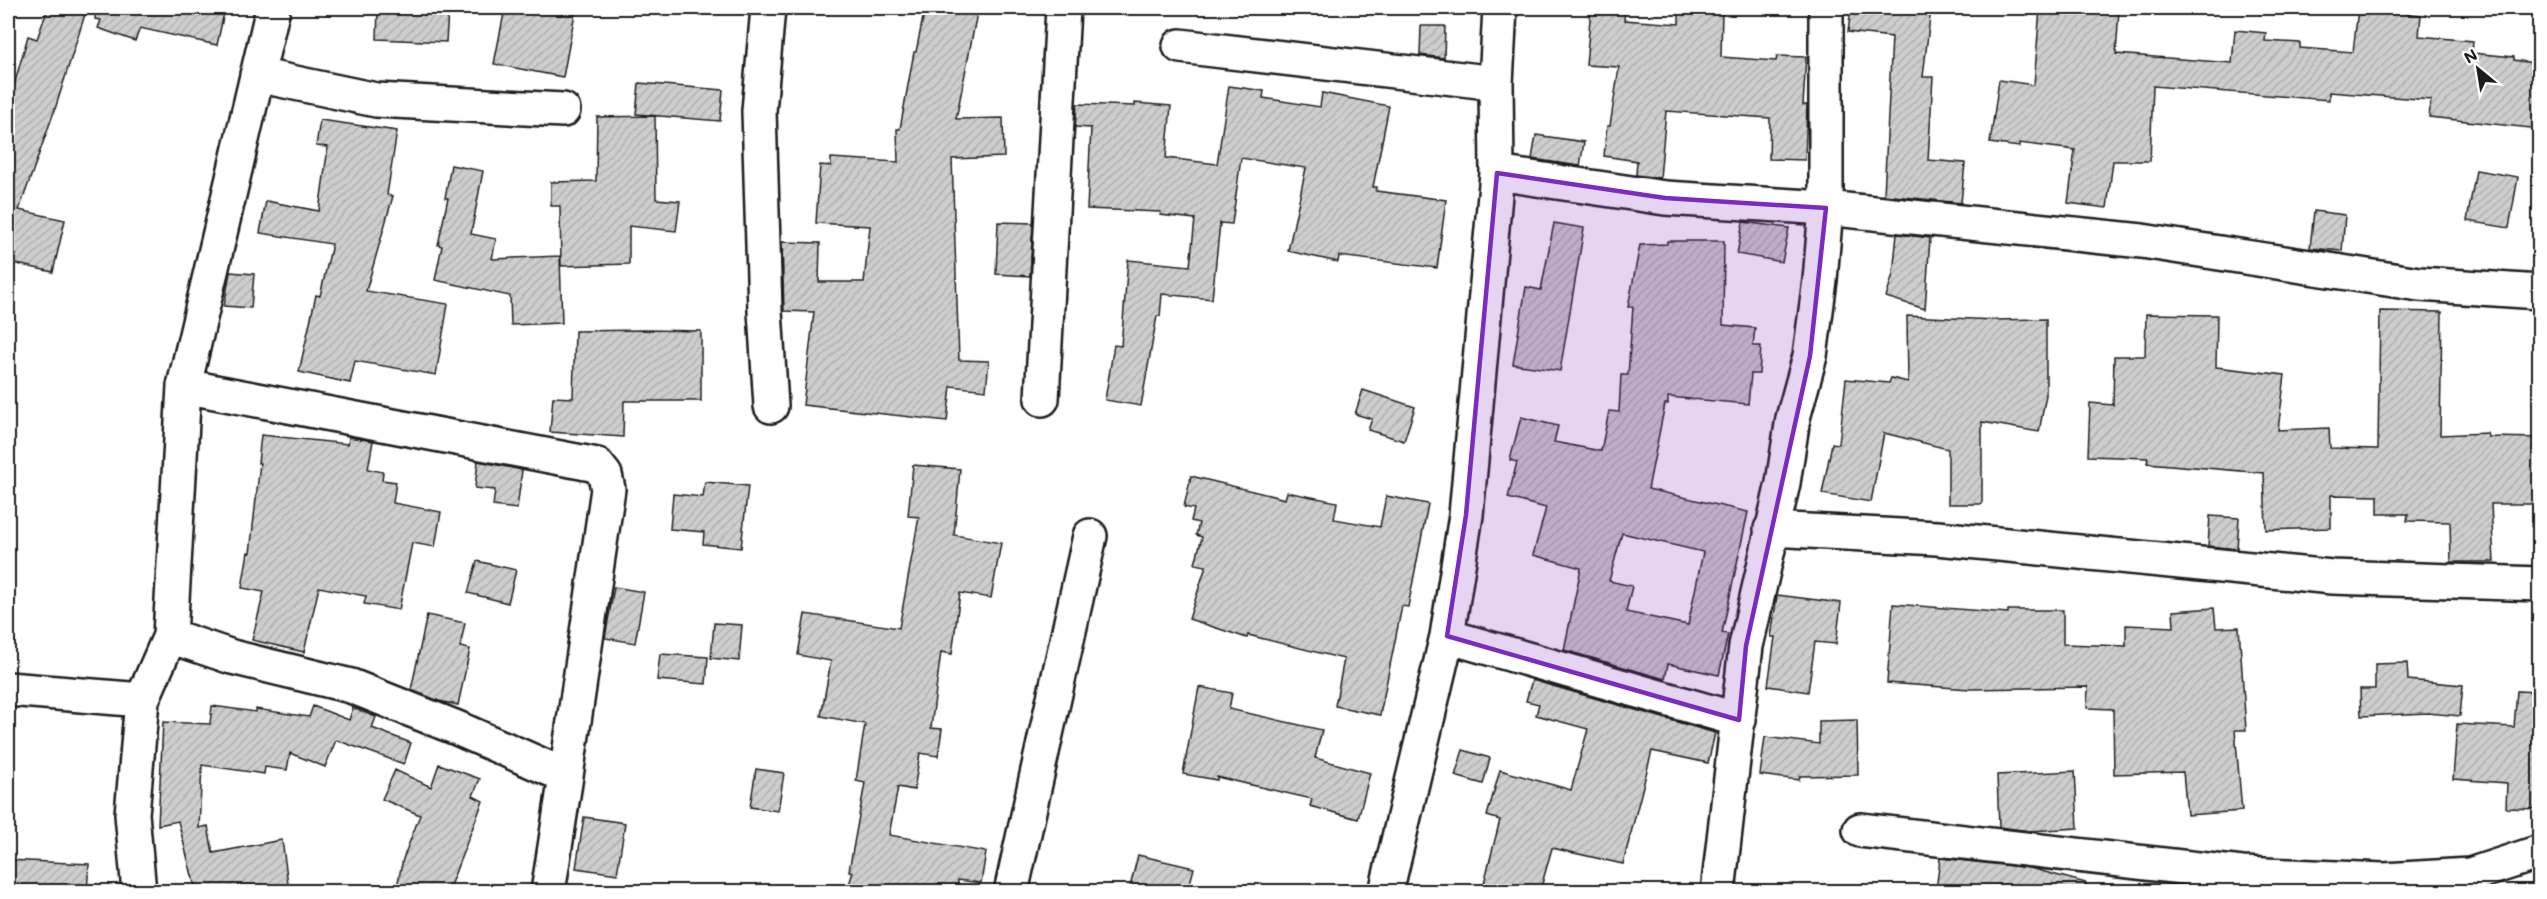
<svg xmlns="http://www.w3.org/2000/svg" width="2547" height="899" font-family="Mali,sans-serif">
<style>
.building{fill:url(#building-hatch);stroke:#1c1c1c;stroke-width:1.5;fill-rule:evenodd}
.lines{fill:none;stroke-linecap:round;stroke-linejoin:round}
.street-casing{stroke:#1c1c1c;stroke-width:38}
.street{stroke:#fff;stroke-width:33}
.marked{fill:#7b2cbf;fill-opacity:0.2;stroke:#7b2cbf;stroke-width:4.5;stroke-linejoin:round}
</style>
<defs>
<pattern id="building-hatch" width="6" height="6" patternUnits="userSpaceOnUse" patternTransform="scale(1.5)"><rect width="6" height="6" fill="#cecece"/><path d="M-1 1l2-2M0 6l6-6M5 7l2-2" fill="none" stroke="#b0b0b0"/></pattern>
</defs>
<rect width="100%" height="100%" fill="#fff"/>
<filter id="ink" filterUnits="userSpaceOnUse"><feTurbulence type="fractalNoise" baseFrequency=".0167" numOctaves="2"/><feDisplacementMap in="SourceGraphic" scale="12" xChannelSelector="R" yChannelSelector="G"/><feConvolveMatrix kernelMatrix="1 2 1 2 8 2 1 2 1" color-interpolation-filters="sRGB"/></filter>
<g filter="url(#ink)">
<!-- building -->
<path class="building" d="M 48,8 L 87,8 L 56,106 L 19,210 L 65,220 L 53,272 L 8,262 L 8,106 L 28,36 L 37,39 Z
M 96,8 L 225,8 L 217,45 L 140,28 L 135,41 L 98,28 L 101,20 L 95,19 Z
M 505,8 L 576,8 L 563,77 L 494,64 Z
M 925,8 L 978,8 L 956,119 L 1003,118 L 1004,157 L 952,159 L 959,360 L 989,361 L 986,390 L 951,386 L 947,421 L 803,405 L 814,312 L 784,311 L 782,242 L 820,243 L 819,282 L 864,282 L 870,226 L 816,223 L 820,165 L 831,166 L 831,158 L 898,162 L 897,129 L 900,129 L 914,52 L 916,52 Z
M 1591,8 L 1625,8 L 1624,20 L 1679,24 L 1679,8 L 1722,8 L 1721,57 L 1776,61 L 1777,56 L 1806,57 L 1803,105 L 1807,105 L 1805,160 L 1769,159 L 1770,118 L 1666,111 L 1660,178 L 1636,175 L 1637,161 L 1604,156 L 1607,126 L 1610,126 L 1619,67 L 1586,65 Z
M 1851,8 L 1931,8 L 1923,77 L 1933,77 L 1928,160 L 1965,163 L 1961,203 L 1884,195 L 1892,37 L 1848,32 Z
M 2040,8 L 2119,10 L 2116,54 L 2232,63 L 2235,30 L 2266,33 L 2265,41 L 2300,43 L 2300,48 L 2353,52 L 2358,9 L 2421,15 L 2419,36 L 2473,41 L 2472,53 L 2514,57 L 2514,60 L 2540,64 L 2540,129 L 2429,117 L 2431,100 L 2329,92 L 2329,100 L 2153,86 L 2150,161 L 2113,161 L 2107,208 L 2068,203 L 2075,150 L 2019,143 L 2019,147 L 1990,143 L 1999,80 L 2034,85 Z
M 378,9 L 448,12 L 446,42 L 377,39 Z
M 1421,26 L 1445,26 L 1444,58 L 1420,55 Z
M 639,83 L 723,90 L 720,121 L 636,114 Z
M 1229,86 L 1264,91 L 1263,98 L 1320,107 L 1322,93 L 1389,106 L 1373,187 L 1377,187 L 1376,191 L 1446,200 L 1437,268 L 1339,256 L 1338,262 L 1288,251 L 1306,168 L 1241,158 L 1232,224 L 1220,223 L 1212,299 L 1162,294 L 1160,316 L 1157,316 L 1141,406 L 1105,400 L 1114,345 L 1121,346 L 1128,260 L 1190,266 L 1195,219 L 1160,215 L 1161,212 L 1087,209 L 1091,128 L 1075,127 L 1077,104 L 1135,106 L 1135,103 L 1171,106 L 1166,158 L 1217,164 Z
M 655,116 L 656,199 L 680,201 L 676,231 L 629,226 L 629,264 L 561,266 L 560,206 L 551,206 L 551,182 L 596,181 L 597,117 Z
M 320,120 L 397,131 L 387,195 L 393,196 L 366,291 L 448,304 L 436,375 L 355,361 L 350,383 L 299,372 L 316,295 L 320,296 L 332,244 L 260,233 L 266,201 L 319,211 L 328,147 L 316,146 Z
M 1536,135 L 1584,142 L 1580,166 L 1532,159 Z
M 451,165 L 483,171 L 471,234 L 496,239 L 492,259 L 560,256 L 562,323 L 511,325 L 510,296 L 435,280 L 442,246 L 438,245 L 448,198 L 445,198 Z
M 2476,170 L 2518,177 L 2509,228 L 2467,221 Z
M 2314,211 L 2345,215 L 2342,251 L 2310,248 Z
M 998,222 L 1033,223 L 1030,276 L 996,274 Z
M 1743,222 L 1789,228 L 1782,262 L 1737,254 Z
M 1554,223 L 1584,228 L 1560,371 L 1513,364 L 1526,287 L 1541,290 Z
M 1897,234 L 1930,238 L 1925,309 L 1886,297 L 1893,274 Z
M 1667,241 L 1724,241 L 1723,325 L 1755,328 L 1753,346 L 1761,346 L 1759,374 L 1751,374 L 1748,404 L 1668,397 L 1668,404 L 1665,404 L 1648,489 L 1748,512 L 1722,633 L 1728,634 L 1719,675 L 1668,664 L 1665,679 L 1564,650 L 1581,568 L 1533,555 L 1546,508 L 1508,498 L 1517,462 L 1510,460 L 1521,417 L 1558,426 L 1554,442 L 1601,451 L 1609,411 L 1619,412 L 1621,375 L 1628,375 L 1633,307 L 1628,307 L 1640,245 L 1667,244 ZM 1622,533 L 1703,552 L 1688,625 L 1626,612 L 1632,586 L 1609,581 Z
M 230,272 L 254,274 L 251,308 L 224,306 Z
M 2380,311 L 2442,312 L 2440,435 L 2487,433 L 2488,437 L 2540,438 L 2540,504 L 2491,504 L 2494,562 L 2451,562 L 2450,522 L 2407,521 L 2408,514 L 2378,514 L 2378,496 L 2331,495 L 2331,528 L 2266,530 L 2264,473 L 2147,463 L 2148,458 L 2088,456 L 2090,403 L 2113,405 L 2114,356 L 2145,356 L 2146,314 L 2217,315 L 2216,367 L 2285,375 L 2278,430 L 2329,428 L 2330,448 L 2378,449 Z
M 1907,316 L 1995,320 L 2046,319 L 2046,395 L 2039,432 L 1982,422 L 1982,504 L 1948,504 L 1948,449 L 1884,433 L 1871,502 L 1822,494 L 1832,443 L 1839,444 L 1846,379 L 1889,383 L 1891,378 L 1908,382 Z
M 645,330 L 701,331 L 701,401 L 624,401 L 623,437 L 550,432 L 553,397 L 573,398 L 575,331 Z
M 1363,390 L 1415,407 L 1404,441 L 1368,430 L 1372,419 L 1355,414 Z
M 261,435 L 348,444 L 349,437 L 373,441 L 368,469 L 383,472 L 382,480 L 396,482 L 393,503 L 441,512 L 435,547 L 412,543 L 399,610 L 364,604 L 366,596 L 319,587 L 304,652 L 252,640 L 264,592 L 242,588 L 248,552 L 250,553 L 260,463 L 258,463 Z
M 478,461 L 522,470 L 517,509 L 493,506 L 495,490 L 475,488 Z
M 913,465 L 960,469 L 954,535 L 1001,543 L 991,598 L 960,593 L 952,654 L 941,652 L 931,728 L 942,729 L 938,756 L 920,753 L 914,790 L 898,787 L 889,835 L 986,852 L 981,883 L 958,880 L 957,891 L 847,891 L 853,872 L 849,871 L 865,783 L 856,781 L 865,724 L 821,716 L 831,661 L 798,655 L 805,614 L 899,628 L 919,517 L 908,516 Z
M 1191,476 L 1285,499 L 1287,492 L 1337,502 L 1334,519 L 1380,527 L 1386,496 L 1428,504 L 1408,607 L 1402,606 L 1380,715 L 1335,706 L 1344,659 L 1248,635 L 1247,638 L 1189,619 L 1206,566 L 1195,564 L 1202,537 L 1196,535 L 1199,523 L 1191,521 L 1194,509 L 1184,507 Z
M 705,482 L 748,486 L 741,548 L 703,544 L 704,532 L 670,529 L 673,494 L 703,497 Z
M 2210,516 L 2239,518 L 2237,549 L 2208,546 Z
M 477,561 L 516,570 L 508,603 L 468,593 Z
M 614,587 L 644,592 L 635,643 L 605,638 Z
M 1777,595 L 1841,603 L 1836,644 L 1815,642 L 1808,692 L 1768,686 L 1775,637 L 1771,637 Z
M 1893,604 L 2008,613 L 2008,610 L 2063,610 L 2063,644 L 2126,646 L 2126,625 L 2174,627 L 2173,611 L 2214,608 L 2216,628 L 2239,627 L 2246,730 L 2235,730 L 2242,811 L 2187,815 L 2183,772 L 2114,774 L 2113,709 L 2087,708 L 2088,687 L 1970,689 L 1887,683 Z
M 427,615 L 465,623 L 460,647 L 470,649 L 458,705 L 439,701 L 411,690 Z
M 714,623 L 742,625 L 739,661 L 711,658 Z
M 660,654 L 708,657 L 706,684 L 657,680 Z
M 2407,663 L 2408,680 L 2463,685 L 2460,716 L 2428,713 L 2361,716 L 2360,689 L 2375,689 L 2375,664 Z
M 1532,680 L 1715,733 L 1708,763 L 1652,751 L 1623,864 L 1552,848 L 1540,891 L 1482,891 L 1500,820 L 1487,816 L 1500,770 L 1571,790 L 1588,729 L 1536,715 L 1539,704 L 1526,701 Z
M 1199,687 L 1232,693 L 1229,709 L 1322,730 L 1315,758 L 1370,773 L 1358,819 L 1310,806 L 1312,799 L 1217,777 L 1217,780 L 1183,774 Z
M 2517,691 L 2540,692 L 2537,742 L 2540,742 L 2540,809 L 2506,808 L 2507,783 L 2453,779 L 2457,724 L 2514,727 Z
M 212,706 L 256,712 L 256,709 L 309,717 L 313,706 L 349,720 L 353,708 L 376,717 L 372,728 L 411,743 L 404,764 L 336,740 L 325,767 L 290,753 L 287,770 L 265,767 L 264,774 L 202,765 L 199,828 L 208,826 L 213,853 L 282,840 L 289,891 L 196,891 L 178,821 L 158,825 L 163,722 L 210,724 Z
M 1857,720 L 1858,775 L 1800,776 L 1799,780 L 1760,775 L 1765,737 L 1819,744 L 1819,721 Z
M 1463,750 L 1490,758 L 1483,784 L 1455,776 Z
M 439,764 L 480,779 L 473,796 L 483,801 L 448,891 L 396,891 L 403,859 L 420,815 L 382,799 L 395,770 L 431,787 Z
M 756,769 L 784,773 L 778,811 L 750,807 Z
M 2075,771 L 2078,828 L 2030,831 L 1999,827 L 1997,775 Z
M 584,817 L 625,823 L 617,874 L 576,868 Z
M 1138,855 L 1194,868 L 1188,891 L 1129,891 Z
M 1940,858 L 2030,868 L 2086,883 L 2085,891 L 1936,891 Z
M 8,860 L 89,864 L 87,891 L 8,891 Z"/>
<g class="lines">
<defs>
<path id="street" d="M 768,8 L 759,111 L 765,311 L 771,406
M 1180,46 L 1496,83
M 257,75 L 376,100 L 563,110
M 1497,173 L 1665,198 L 1826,208 L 2142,241 L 2419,284 L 2540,292
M 184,386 L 597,465 L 605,475 L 608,489 L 566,776
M 1042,399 L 1063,8
M 1771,529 L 1937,538 L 2332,577 L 2540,584
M 170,636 L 232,657 L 351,686 L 457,728 L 566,776 L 548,892
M 1447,636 L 1739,720
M 8,689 L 142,700
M 1860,830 L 2242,874 L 2384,880 L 2470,875 L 2540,852
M 139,892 L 132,814 L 142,700 L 170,636 L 184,386 L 273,8
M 1011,892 L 1090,536
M 1386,892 L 1447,636 L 1466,515 L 1497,173 L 1496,83 L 1500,8
M 1718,892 L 1746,646 L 1783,483 L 1793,418 L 1810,356 L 1820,280 L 1826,208 L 1826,8"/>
</defs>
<!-- street casing -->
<use href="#street" class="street-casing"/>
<!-- street -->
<use href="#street" class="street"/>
</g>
</g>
<!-- marked area -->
<path class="marked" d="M 1497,173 L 1665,198 L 1826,208 L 1810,356 L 1746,646 L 1739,720 L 1447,636 L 1466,515 Z"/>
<!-- margin -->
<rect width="2547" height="899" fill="none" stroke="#fff" stroke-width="30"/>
<rect x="15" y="15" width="2517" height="869" fill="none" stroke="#1c1c1c" stroke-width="2" filter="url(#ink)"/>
<!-- north arrow -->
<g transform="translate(2478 69) rotate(330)" stroke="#ffffff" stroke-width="4.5" paint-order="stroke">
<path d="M0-4.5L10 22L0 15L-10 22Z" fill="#1c1c1c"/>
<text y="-9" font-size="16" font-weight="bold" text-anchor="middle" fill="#1c1c1c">N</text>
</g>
</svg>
